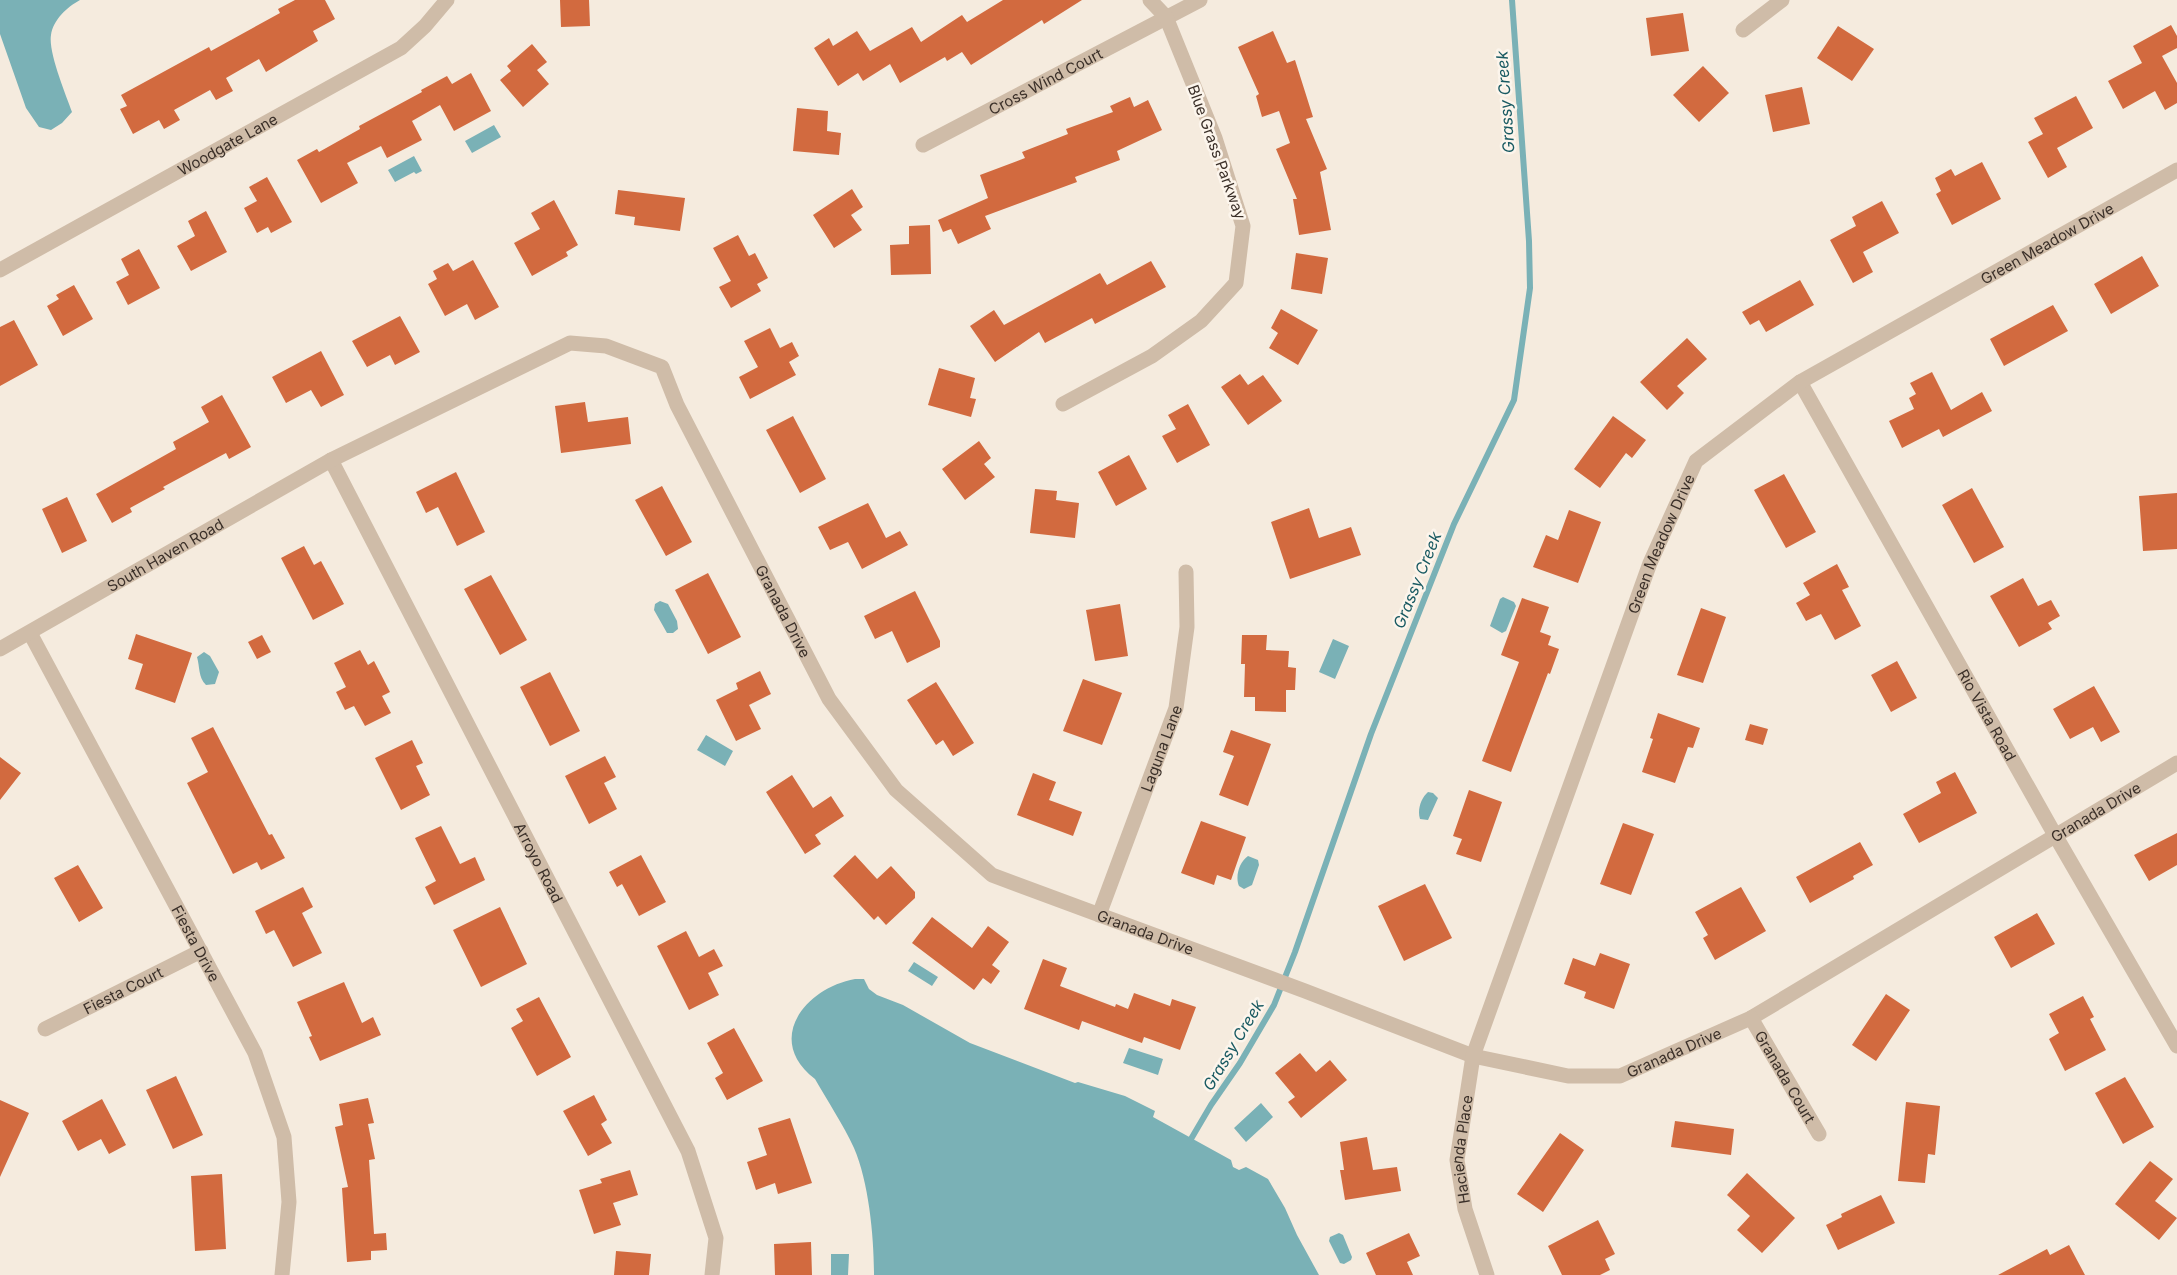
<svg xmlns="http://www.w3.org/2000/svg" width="2177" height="1275" font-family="Inter,sans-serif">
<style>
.water{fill:#7ab1b6}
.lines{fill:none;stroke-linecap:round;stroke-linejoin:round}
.stream{stroke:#7ab1b6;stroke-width:6}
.building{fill:#d26a3f}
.street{stroke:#cfbca8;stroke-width:15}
.labels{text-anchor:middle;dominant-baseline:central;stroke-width:5;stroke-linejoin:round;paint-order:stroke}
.street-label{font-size:15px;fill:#3b3029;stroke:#fcf5ec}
.water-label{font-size:16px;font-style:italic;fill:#195a62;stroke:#fcf5ec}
</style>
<rect width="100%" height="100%" fill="#f5ebde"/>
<!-- water -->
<path class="water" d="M 0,0 L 80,0 C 67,7 53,20 51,35 C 48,52 66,95 72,112 L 62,123 L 51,130 L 39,127 L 26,108 L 0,34 Z
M 494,125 L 501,137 L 472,153 L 465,141 Z
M 414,156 L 422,171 L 416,174 L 414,172 L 395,182 L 388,170 Z
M 1503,597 L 1514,602 L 1516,606 L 1506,631 L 1502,633 L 1490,626 L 1500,599 Z
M 660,601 L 668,604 L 677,621 L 678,629 L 673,633 L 667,633 L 654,610 L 655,604 Z
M 1333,639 L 1349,646 L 1335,679 L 1319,672 Z
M 204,652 L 210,656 L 219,672 L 215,684 L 206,685 C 198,677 200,667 197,657 Z
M 706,735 L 733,751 L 725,766 L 697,750 Z
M 1428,792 L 1433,793 L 1438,798 L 1428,820 L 1420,819 C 1417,810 1421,798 1428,792 Z
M 1248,856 L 1258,860 L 1259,865 L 1252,885 L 1244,889 L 1239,886 C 1235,877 1239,862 1248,856 Z
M 914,962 L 938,977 L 932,986 L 908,971 Z
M 855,979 L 864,979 L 869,989 L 877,995 L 903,1005 L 970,1043 L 1075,1083 L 1078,1082 L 1125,1096 L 1155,1111 L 1153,1117 L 1231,1160 L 1233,1167 L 1239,1170 L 1246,1167 L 1268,1179 L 1285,1208 L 1297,1235 L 1319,1275 L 874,1275 C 874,1237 869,1183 854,1148 C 843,1124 828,1102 815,1079 C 764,1040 805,988 855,979 Z
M 1129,1048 L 1163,1059 L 1158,1075 L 1123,1063 Z
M 1261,1103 L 1273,1117 L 1246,1142 L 1234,1128 Z
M 1339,1233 L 1343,1235 L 1352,1257 L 1351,1260 L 1344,1264 L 1340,1263 L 1329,1241 L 1330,1237 Z
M 831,1254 L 849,1254 L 848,1275 L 831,1275 Z"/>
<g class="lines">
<!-- stream -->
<path class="stream" d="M 1191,1139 L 1211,1105 L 1240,1063 L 1274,1005 L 1295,952 L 1371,734 L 1454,524 L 1514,400 L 1530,288 L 1529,241 L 1512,0"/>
</g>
<!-- building -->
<path class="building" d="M 295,0 L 325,0 L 335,19 L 313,31 L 318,41 L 266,72 L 259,59 L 226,78 L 233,91 L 216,100 L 210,90 L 174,110 L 180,120 L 164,129 L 159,120 L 133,134 L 120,109 L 127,106 L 121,95 L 209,47 L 211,51 L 280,13 L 278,9 Z
M 560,0 L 589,0 L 590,26 L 561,27 Z
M 1003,0 L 1082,0 L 1044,24 L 1042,20 L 971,65 L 962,52 L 947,61 L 945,57 L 900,83 L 890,64 L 863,81 L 858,73 L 838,86 L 814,48 L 829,38 L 833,46 L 857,31 L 870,51 L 912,27 L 921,42 L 962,15 L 967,22 Z
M 1683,13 L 1689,51 L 1651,56 L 1646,18 Z
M 2171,25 L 2177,36 L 2177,48 L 2162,56 L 2177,83 L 2177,103 L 2165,110 L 2155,91 L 2123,109 L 2108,81 L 2142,63 L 2133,46 Z
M 1838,26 L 1874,49 L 1852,81 L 1817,58 Z
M 1273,31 L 1287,63 L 1295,60 L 1313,117 L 1306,119 L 1327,169 L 1320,172 L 1331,230 L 1299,235 L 1293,199 L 1297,199 L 1276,149 L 1290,143 L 1279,111 L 1262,117 L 1256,96 L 1259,94 L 1238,47 Z
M 532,44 L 547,62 L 537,70 L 549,84 L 523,107 L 500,80 L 511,71 L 507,66 Z
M 1703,66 L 1729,93 L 1699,122 L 1673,95 Z
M 471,73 L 491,111 L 454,131 L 440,105 L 412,121 L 422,140 L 387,158 L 381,146 L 347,163 L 358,183 L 321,203 L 297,160 L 317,149 L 319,152 L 360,129 L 359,126 L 422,92 L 421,90 L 447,76 L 452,84 Z
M 1802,87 L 1810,124 L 1773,132 L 1765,95 Z
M 2076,96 L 2093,128 L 2057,148 L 2067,167 L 2048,178 L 2028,142 L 2043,134 L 2034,118 Z
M 1130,97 L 1134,107 L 1148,100 L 1162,130 L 1117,151 L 1120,160 L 1075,177 L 1077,182 L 985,216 L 991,229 L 958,244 L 951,229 L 943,232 L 938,220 L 988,198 L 980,175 L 1025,158 L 1022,152 L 1068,134 L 1066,129 L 1113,112 L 1110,106 Z
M 797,108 L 828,111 L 827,131 L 841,133 L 839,155 L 793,151 Z
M 1982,162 L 2001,199 L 1952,225 L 1936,194 L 1941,191 L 1935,178 L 1951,169 L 1955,176 Z
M 267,177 L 292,222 L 271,233 L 268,227 L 257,233 L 244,208 L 257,201 L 249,187 Z
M 852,189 L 863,207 L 851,215 L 862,230 L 834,248 L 813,215 Z
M 618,190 L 685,198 L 680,231 L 634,225 L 635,217 L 615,214 Z
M 554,200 L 578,245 L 566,252 L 568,256 L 532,276 L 514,243 L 540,229 L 531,213 Z
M 1882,201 L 1899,233 L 1863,252 L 1873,272 L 1853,283 L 1830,240 L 1856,226 L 1852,217 Z
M 206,211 L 227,252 L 191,271 L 177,246 L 195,236 L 188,221 Z
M 930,225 L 931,274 L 891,275 L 890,245 L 909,244 L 909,226 Z
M 738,235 L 749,256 L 755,253 L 768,278 L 757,284 L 761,291 L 731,308 L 719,287 L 731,281 L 713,248 Z
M 139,249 L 160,288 L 128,305 L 116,282 L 129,275 L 121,259 Z
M 1296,253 L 1328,258 L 1322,294 L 1291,289 Z
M 2142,256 L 2159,286 L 2111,314 L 2094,284 Z
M 473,260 L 499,307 L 475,320 L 467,304 L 445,316 L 428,284 L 437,279 L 433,271 L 448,263 L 453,271 Z
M 1151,261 L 1166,287 L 1095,324 L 1092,318 L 1045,343 L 1039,332 L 995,362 L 970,326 L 994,310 L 1004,325 L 1100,273 L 1107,285 Z
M 1800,280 L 1814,305 L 1766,332 L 1759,320 L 1750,325 L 1742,312 Z
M 74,285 L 93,319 L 63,336 L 47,306 L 59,299 L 56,295 Z
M 2053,305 L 2068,331 L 2004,366 L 1990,339 Z
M 1281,309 L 1318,330 L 1298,365 L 1269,348 L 1278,333 L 1271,328 Z
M 400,316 L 420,352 L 395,365 L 390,355 L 367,367 L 352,341 Z
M 14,320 L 38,365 L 0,386 L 0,327 Z
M 770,328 L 780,348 L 792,342 L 799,356 L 789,362 L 796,375 L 750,399 L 739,377 L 758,367 L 744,341 Z
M 1687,338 L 1707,359 L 1677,386 L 1684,393 L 1667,410 L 1640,382 Z
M 321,351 L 344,395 L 321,407 L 311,390 L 286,403 L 272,377 Z
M 939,368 L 975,378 L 970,398 L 976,399 L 971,417 L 928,405 Z
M 1932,372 L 1951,410 L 1982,392 L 1992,411 L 1943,437 L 1939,429 L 1902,448 L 1889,421 L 1914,409 L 1909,398 L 1916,394 L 1910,383 Z
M 1240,374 L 1248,385 L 1263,375 L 1282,401 L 1248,425 L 1221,387 Z
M 222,395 L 251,447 L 229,459 L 226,453 L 163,487 L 165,489 L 130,508 L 132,512 L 112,523 L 96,494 L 176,449 L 173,442 L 209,422 L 201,407 Z
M 585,402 L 588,422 L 628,417 L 631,444 L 561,453 L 555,406 Z
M 1188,404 L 1210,445 L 1177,463 L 1162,436 L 1176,429 L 1168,415 Z
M 793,416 L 826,479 L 800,493 L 766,430 Z
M 1613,416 L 1646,440 L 1632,458 L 1626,453 L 1600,488 L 1574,469 Z
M 979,441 L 991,458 L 984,464 L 995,477 L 965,500 L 942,469 Z
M 1129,455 L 1147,489 L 1116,506 L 1098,472 Z
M 456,472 L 485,532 L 457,546 L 438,507 L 426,513 L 416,492 Z
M 1784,474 L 1816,532 L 1786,548 L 1754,490 Z
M 662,486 L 692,542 L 666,556 L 635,500 Z
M 1972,488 L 2004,547 L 1974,563 L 1942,505 Z
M 1035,489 L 1057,491 L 1056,500 L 1079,503 L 1075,538 L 1030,533 Z
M 2177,493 L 2177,549 L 2143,551 L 2139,496 Z
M 67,497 L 87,541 L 62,553 L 42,509 Z
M 868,503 L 886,538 L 900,531 L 908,545 L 862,569 L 848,542 L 830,550 L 818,527 Z
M 1309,508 L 1319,538 L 1351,527 L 1361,555 L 1290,579 L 1271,522 Z
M 1569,510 L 1601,522 L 1578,583 L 1533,567 L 1546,535 L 1558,540 Z
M 304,546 L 314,565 L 321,561 L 344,604 L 313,620 L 281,558 Z
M 1837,564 L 1849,587 L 1842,590 L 1861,626 L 1835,640 L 1821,614 L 1806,621 L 1796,603 L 1810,595 L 1803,583 Z
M 708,573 L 741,637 L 708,654 L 675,590 Z
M 491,575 L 527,640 L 500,655 L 464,589 Z
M 2023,578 L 2038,606 L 2051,600 L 2060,616 L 2048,623 L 2052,629 L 2019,647 L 1990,596 Z
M 915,591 L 940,641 L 940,647 L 907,663 L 892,631 L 875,639 L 864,616 Z
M 1522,598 L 1549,607 L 1540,632 L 1551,636 L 1548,645 L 1559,649 L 1550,674 L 1548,673 L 1511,772 L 1482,761 L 1519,662 L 1501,655 Z
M 1120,604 L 1128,656 L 1095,661 L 1086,610 Z
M 1701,608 L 1726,617 L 1703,683 L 1677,675 Z
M 136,634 L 192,653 L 175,703 L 135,689 L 143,664 L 128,659 Z
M 262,635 L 271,652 L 257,659 L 248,642 Z
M 1242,635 L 1267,635 L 1266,650 L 1289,651 L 1288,667 L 1296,668 L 1295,690 L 1286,690 L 1286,712 L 1255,711 L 1255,697 L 1244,697 L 1245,664 L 1241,664 Z
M 360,650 L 368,665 L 374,661 L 390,692 L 382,696 L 391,713 L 365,726 L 354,706 L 345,710 L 336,692 L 346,687 L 334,663 Z
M 1897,661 L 1917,698 L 1891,712 L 1871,675 Z
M 760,671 L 771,694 L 749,705 L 761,729 L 736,741 L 716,700 L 738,689 L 736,683 Z
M 550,672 L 580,731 L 550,746 L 520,687 Z
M 1083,679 L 1122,693 L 1102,745 L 1063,731 Z
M 936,682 L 974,743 L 953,756 L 943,740 L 936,745 L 907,700 Z
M 2094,686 L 2120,732 L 2101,742 L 2093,727 L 2070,739 L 2053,709 Z
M 1658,713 L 1700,728 L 1693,748 L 1688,747 L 1675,783 L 1642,772 L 1653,739 L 1650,738 Z
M 1750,724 L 1768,729 L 1763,745 L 1745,740 Z
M 213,727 L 269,835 L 272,834 L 285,858 L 261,870 L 257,862 L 233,874 L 187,783 L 208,772 L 191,738 Z
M 1231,730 L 1271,744 L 1248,806 L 1219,795 L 1234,756 L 1223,752 Z
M 412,740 L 423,763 L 416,766 L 430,795 L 401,810 L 375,758 Z
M 605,756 L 616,777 L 604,783 L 617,809 L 589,824 L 565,776 Z
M 0,757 L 21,773 L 0,800 Z
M 1955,772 L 1977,813 L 1919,843 L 1903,814 L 1941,793 L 1936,782 Z
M 1033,773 L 1056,782 L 1049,800 L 1082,812 L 1073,836 L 1017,815 Z
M 792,775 L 813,808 L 831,796 L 844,816 L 815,835 L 821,844 L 805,854 L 766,792 Z
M 1469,790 L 1502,802 L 1481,862 L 1456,854 L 1462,839 L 1453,836 Z
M 1201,821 L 1246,837 L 1231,880 L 1217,875 L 1214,885 L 1181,873 Z
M 1623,823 L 1654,834 L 1631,895 L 1600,884 Z
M 441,826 L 460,864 L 475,857 L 485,880 L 434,905 L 425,887 L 436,881 L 415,838 Z
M 2177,833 L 2177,865 L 2149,881 L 2134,855 Z
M 1860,842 L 1873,865 L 1853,876 L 1854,879 L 1810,903 L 1796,877 Z
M 641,855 L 666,902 L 639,916 L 622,884 L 617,887 L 609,872 Z
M 855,855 L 877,879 L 891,866 L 915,892 L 915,898 L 886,925 L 878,916 L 874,920 L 833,876 Z
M 78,865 L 103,908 L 79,922 L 54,878 Z
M 1425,884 L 1452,938 L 1404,961 L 1378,906 Z
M 303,887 L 313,907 L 302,913 L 322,953 L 293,967 L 274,930 L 266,934 L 255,911 Z
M 1741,887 L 1766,931 L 1715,960 L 1703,938 L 1708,935 L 1695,912 Z
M 500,907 L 527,964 L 481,987 L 453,930 Z
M 2037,913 L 2055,944 L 2011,968 L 1994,937 Z
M 932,917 L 972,948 L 988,926 L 1009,942 L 992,965 L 1000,971 L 991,984 L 983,978 L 974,990 L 912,943 Z
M 686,931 L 699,957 L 714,949 L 723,966 L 708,973 L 719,995 L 689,1010 L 657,946 Z
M 1600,953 L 1630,964 L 1614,1009 L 1584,998 L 1586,992 L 1564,984 L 1573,958 L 1595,966 Z
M 1043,959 L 1067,968 L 1060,986 L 1115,1007 L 1116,1004 L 1128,1009 L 1134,993 L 1170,1006 L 1172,999 L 1196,1007 L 1180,1050 L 1144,1037 L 1142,1043 L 1082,1021 L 1079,1030 L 1024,1009 Z
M 344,982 L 362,1023 L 373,1017 L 381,1035 L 320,1061 L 309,1037 L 312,1036 L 297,1002 Z
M 1886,994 L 1910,1010 L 1876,1061 L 1852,1045 Z
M 2083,996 L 2094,1017 L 2090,1019 L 2106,1050 L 2065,1071 L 2049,1039 L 2059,1033 L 2049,1014 Z
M 539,997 L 571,1057 L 537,1076 L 511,1028 L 523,1021 L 516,1009 Z
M 734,1028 L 763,1081 L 727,1100 L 715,1078 L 723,1073 L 707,1043 Z
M 1300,1053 L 1316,1072 L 1330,1060 L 1347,1080 L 1301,1118 L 1288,1102 L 1295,1097 L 1275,1073 Z
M 176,1076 L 203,1135 L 173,1149 L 146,1090 Z
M 2125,1077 L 2154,1127 L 2123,1144 L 2095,1093 Z
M 594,1095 L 607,1120 L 601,1124 L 612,1143 L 588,1156 L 563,1111 Z
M 368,1098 L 374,1123 L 368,1124 L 375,1159 L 369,1160 L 374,1234 L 386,1233 L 387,1250 L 371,1251 L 371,1260 L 347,1262 L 342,1188 L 348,1187 L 335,1127 L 343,1125 L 339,1104 Z
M 102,1099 L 126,1145 L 109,1154 L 101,1139 L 78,1151 L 62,1121 Z
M 0,1100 L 29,1113 L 0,1177 Z
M 1906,1102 L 1940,1106 L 1935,1155 L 1928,1154 L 1925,1183 L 1898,1181 Z
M 790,1118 L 812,1183 L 778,1194 L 775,1183 L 756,1190 L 747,1162 L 767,1155 L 758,1128 Z
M 1675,1121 L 1734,1129 L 1731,1155 L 1671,1147 Z
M 1560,1133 L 1584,1150 L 1543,1212 L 1517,1194 Z
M 1367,1137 L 1373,1170 L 1397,1167 L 1401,1191 L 1345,1200 L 1340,1170 L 1344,1170 L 1340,1142 Z
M 2150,1161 L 2173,1179 L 2155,1201 L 2177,1218 L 2159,1240 L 2115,1204 Z
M 630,1170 L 638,1195 L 613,1203 L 621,1225 L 594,1234 L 579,1190 L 602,1183 L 600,1179 Z
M 1747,1173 L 1795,1218 L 1762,1253 L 1737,1230 L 1750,1216 L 1727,1195 Z
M 222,1174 L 226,1249 L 195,1251 L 191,1176 Z
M 1881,1195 L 1895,1223 L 1838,1250 L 1826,1225 L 1842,1217 L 1841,1214 Z
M 1598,1220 L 1615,1254 L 1605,1259 L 1610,1270 L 1600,1275 L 1562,1275 L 1548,1246 Z
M 1409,1233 L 1420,1256 L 1407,1262 L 1413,1275 L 1376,1275 L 1366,1253 Z
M 811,1242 L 812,1275 L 775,1275 L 774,1244 Z
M 2069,1245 L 2085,1275 L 1998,1275 L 2047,1249 L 2050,1255 Z
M 616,1251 L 651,1254 L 649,1275 L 614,1275 Z"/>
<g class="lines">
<!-- street -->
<g class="street">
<path d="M 1743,30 L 1782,0"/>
<path id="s1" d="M 923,145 L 1200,0"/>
<path id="s2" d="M 0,270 L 401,48 L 425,26 L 447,0"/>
<path id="s3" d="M 1800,382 L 2055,835 L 2177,1046"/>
<path d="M 1063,404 L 1152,356 L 1201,321 L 1236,283 L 1243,226 L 1215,138 L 1166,17 L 1150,0"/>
<path id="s4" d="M 331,460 L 688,1151 L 716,1238 L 712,1275"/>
<path id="s5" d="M 30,633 L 255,1053 L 284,1137 L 289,1202 L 282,1275"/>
<path id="s6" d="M 0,649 L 331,460 L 570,343 L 606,346 L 662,367 L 677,405 L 829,699 L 896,790 L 992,875 L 1305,991 L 1473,1056 L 1568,1076 L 1620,1076 L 1751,1018 L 2177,763"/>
<path id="s7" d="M 1099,915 L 1176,708 L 1187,627 L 1186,572"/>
<path id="s8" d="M 1751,1018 L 1819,1134"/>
<path id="s9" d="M 45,1029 L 201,951"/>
<path id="s10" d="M 1487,1275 L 1465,1209 L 1457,1160 L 1473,1056 L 1650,563 L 1696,461 L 1800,382 L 2177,170"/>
</g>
</g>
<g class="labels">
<!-- street labels -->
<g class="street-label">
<text stroke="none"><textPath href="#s1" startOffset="138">Cross Wind Court</textPath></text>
<text stroke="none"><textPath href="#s2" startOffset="260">Woodgate Lane</textPath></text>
<text transform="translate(1217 152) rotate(70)">Blue Grass Parkway</text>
<text stroke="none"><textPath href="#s10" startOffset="1274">Green Meadow Drive</textPath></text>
<text stroke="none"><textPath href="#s10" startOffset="770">Green Meadow Drive</textPath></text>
<text stroke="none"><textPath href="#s6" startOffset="190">South Haven Road</textPath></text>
<text stroke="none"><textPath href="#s6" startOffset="1016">Granada Drive</textPath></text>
<text stroke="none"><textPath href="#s3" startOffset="382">Rio Vista Road</textPath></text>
<text stroke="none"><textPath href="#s7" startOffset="178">Laguna Lane</textPath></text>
<text stroke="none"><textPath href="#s6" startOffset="2564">Granada Drive</textPath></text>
<text stroke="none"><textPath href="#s4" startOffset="453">Arroyo Road</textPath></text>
<text stroke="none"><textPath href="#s6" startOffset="1520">Granada Drive</textPath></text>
<text stroke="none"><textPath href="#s5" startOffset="352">Fiesta Drive</textPath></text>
<text stroke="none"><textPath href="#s9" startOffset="87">Fiesta Court</textPath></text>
<text stroke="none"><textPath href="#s6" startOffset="2078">Granada Drive</textPath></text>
<text stroke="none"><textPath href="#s8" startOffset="68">Granada Court</textPath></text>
<text stroke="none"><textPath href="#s10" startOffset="130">Hacienda Place</textPath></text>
</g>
<!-- water labels -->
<g class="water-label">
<text transform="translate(1505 102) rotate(-94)">Grassy Creek</text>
<text transform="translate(1417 580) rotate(-68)">Grassy Creek</text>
<text transform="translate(1233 1045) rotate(-59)">Grassy Creek</text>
</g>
</g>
</svg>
